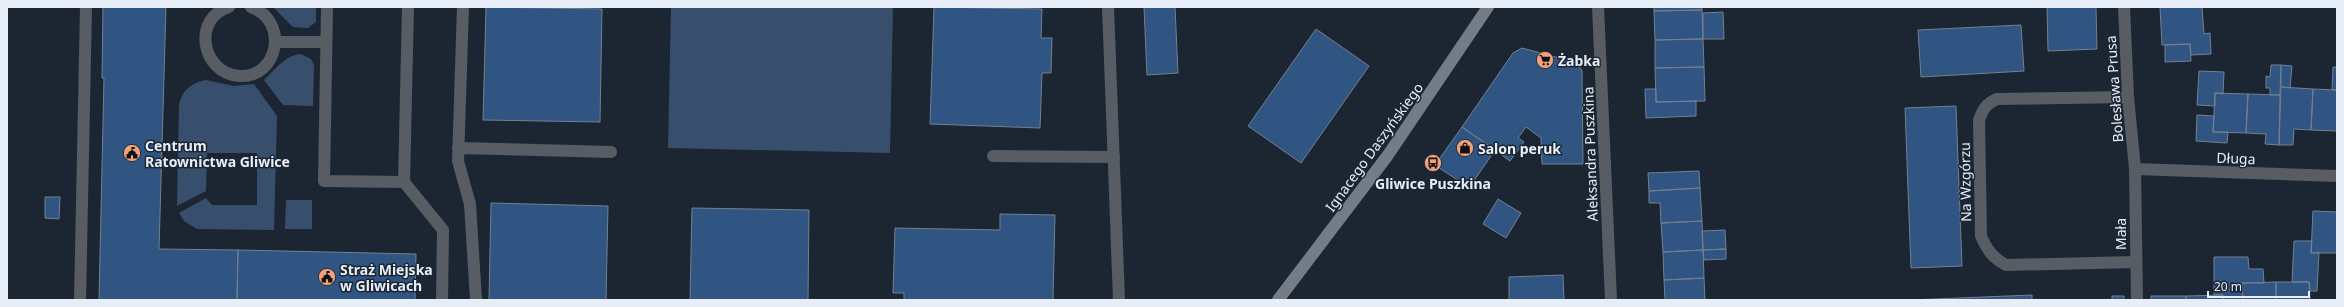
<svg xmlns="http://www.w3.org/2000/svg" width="2344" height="307" font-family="'Noto Sans',sans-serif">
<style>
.green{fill:#374f6c}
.building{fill:#305582;stroke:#738090}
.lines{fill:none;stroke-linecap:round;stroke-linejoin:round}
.lane{stroke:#585d64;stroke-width:12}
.street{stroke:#585d64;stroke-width:12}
.secondary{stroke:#747c87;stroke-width:12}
.labels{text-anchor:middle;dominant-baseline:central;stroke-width:3;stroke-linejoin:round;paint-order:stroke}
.poi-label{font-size:14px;font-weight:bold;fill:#e7eef7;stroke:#1c2633;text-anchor:start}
.street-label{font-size:14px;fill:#e7eef7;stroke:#1c2633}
</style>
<rect width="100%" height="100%" fill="#1c2633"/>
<!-- green -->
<path class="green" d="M 273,7 L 316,7 L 316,22 L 308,28 L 293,27 Z
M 671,7 L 893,7 L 890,153 L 668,148 Z
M 301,54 L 311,59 L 314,65 L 313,106 L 283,105 L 264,80 C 275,70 285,55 301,54 Z
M 206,80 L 234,86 L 254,84 L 277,116 L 274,230 L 197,229 L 184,221 L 179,213 L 206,198 L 212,205 L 257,205 L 257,153 L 207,153 L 206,191 L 177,206 L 179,105 C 182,90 191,83 206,80 Z
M 286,200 L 312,200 L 312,229 L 285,229 Z"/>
<!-- building -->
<path class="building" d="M 103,7 L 166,7 L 159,249 L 238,250 L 237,300 L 99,300 L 104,78 L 102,78 Z
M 486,7 L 602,9 L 600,122 L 483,120 Z
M 934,7 L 1042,9 L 1041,38 L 1052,38 L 1051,73 L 1042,73 L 1040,128 L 930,124 Z
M 1144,7 L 1175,7 L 1178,73 L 1147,75 Z
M 1654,7 L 1702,7 L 1702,10 L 1654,11 Z
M 2047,7 L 2096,7 L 2097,49 L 2048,51 Z
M 2160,7 L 2202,7 L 2204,34 L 2210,33 L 2211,54 L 2191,55 L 2190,44 L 2162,45 Z
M 1702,10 L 1703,39 L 1655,40 L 1654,11 Z
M 1723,12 L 1724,39 L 1703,39 L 1703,13 Z
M 2021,25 L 2024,71 L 1921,77 L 1918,30 Z
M 1316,29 L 1369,66 L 1301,163 L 1248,126 Z
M 1703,39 L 1704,67 L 1655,68 L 1655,40 Z
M 2190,44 L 2191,61 L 2165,62 L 2165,45 Z
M 1522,48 L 1578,63 L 1582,71 L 1583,164 L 1542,164 L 1541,138 L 1526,127 L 1518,138 L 1524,142 L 1510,161 L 1462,127 L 1513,53 Z
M 2271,65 L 2281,65 L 2280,95 L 2270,95 L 2270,88 L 2266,88 L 2266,76 L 2270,77 Z
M 2281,65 L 2292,66 L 2290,88 L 2281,87 Z
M 1704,67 L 1705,101 L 1656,102 L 1655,68 Z
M 2333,67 L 2337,67 L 2337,90 L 2332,90 Z
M 2199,71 L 2224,72 L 2223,94 L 2215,93 L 2215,106 L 2197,105 Z
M 2281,87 L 2313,89 L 2311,130 L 2294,129 L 2293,145 L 2279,145 Z
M 1645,89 L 1656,89 L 1656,102 L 1696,101 L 1696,116 L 1646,118 Z
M 2313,89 L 2337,90 L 2337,131 L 2311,130 Z
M 2215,93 L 2248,94 L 2246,133 L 2213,132 Z
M 2248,94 L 2280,95 L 2279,145 L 2265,144 L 2266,134 L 2246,133 Z
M 1956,106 L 1962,266 L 1911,268 L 1905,108 Z
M 2197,115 L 2214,116 L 2213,132 L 2228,132 L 2227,143 L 2196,141 Z
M 1462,127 L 1495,150 L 1469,188 L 1435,165 Z
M 1699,171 L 1700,188 L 1649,191 L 1648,173 Z
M 1700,188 L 1702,221 L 1661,223 L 1660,203 L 1649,203 L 1649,191 Z
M 45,197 L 60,197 L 59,219 L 45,218 Z
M 1498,199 L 1521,213 L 1506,238 L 1483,224 Z
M 491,203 L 608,206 L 606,300 L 489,300 Z
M 692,208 L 809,210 L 808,300 L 690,300 Z
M 2313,211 L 2337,212 L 2337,253 L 2311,253 Z
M 1000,214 L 1055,215 L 1053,300 L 904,300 L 904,293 L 893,293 L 895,228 L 1000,230 Z
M 1702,221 L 1703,250 L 1663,252 L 1661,223 Z
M 1725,230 L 1726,249 L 1703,250 L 1702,231 Z
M 2294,241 L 2312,241 L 2311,253 L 2319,252 L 2317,291 L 2310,291 L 2309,282 L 2292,282 Z
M 1726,249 L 1726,259 L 1704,260 L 1703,250 Z
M 238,250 L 416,254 L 415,300 L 237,300 Z
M 1703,250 L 1704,278 L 1664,280 L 1663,252 Z
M 2214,257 L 2248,257 L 2249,269 L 2263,269 L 2264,283 L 2242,283 L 2243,300 L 2223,300 L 2223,295 L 2214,295 Z
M 1563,275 L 1564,300 L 1509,300 L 1509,277 Z
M 1704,278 L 1705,300 L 1665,300 L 1664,280 Z
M 2276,282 L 2309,282 L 2310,300 L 2276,300 Z
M 2276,282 L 2276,300 L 2243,300 L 2242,283 Z
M 2032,295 L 2032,300 L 1910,300 Z
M 2223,295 L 2223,300 L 2186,300 L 2186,296 Z
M 2112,296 L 2124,296 L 2124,300 L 2112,300 Z
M 2151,296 L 2186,296 L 2186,300 L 2151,300 Z"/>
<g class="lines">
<!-- lane -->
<path class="lane" d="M 229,7 C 192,18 201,73 239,76 C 278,79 290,21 251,7
M 327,7 L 324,181 L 404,182
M 408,7 L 404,182 L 443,230 L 442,300
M 463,7 L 458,161 L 470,204 L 476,300
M 1108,7 L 1119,300
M 276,42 L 326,42
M 458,148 L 611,152
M 993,156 L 1114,157
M 80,300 L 86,7"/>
<!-- street -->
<path class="street" d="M 1598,7 L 1611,300
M 2124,7 L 2128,97 L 2135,169 L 2137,300
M 2128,97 L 1997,99 C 1986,104 1983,109 1979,120 L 1981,236 C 1987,250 1993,258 2006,265 L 2135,262
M 2135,169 L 2337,176"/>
<!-- secondary -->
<path class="secondary" d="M 1278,300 L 1388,155 L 1488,7"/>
</g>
<!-- icons -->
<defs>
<symbol id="supermarket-disc" viewBox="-11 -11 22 22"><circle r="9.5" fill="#f1a17d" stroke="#1c2633"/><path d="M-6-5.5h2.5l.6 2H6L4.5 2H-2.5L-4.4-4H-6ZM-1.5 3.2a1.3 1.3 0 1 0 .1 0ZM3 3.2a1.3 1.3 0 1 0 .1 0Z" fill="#111"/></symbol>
<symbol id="shop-disc" viewBox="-11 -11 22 22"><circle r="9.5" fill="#f1a17d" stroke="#1c2633"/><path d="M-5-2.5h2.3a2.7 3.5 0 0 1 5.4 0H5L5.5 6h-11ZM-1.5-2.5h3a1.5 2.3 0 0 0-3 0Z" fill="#111"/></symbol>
<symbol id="civic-disc" viewBox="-11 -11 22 22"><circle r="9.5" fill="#f1a17d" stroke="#1c2633"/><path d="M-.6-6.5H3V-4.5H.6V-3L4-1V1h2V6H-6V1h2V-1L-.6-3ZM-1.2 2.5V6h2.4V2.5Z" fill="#111"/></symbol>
<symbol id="bus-disc" viewBox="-11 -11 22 22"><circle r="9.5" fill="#f1a17d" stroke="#1c2633"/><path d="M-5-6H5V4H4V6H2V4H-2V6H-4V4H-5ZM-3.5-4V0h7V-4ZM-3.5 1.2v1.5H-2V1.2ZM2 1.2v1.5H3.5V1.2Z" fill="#111"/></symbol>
</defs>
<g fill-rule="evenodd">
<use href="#supermarket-disc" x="1535" y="50" width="20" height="20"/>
<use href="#shop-disc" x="1455" y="138" width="20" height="20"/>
<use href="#civic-disc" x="122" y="143" width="20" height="20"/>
<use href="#bus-disc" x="1423" y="153" width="20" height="20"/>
<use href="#civic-disc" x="317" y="267" width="20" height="20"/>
</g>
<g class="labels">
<!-- poi labels -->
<g class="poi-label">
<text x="1558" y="60">Żabka</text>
<text x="145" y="145">Centrum<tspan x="145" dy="16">Ratownictwa Gliwice</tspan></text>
<text x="1478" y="148">Salon peruk</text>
<text x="1433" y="183" text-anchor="middle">Gliwice Puszkina</text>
<text x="340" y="269">Straż Miejska<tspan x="340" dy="16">w Gliwicach</tspan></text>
</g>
<!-- street labels -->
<g class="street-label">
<text transform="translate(2114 89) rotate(-94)">Bolesława Prusa</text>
<text transform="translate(1374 147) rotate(-54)">Ignacego Daszyńskiego</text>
<text transform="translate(1590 154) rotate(-92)">Aleksandra Puszkina</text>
<text transform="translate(2236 158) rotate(2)">Długa</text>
<text transform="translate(1965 182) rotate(-91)">Na Wzgórzu</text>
<text transform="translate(2120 234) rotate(-90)">Mała</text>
</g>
</g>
<!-- border -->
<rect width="2344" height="307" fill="none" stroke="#e7eef7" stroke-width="16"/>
<!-- scale -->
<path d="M2208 291v6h101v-6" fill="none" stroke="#e7eef7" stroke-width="2"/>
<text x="2214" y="291" font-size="12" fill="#e7eef7" stroke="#1c2633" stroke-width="3" paint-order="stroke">20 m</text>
</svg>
